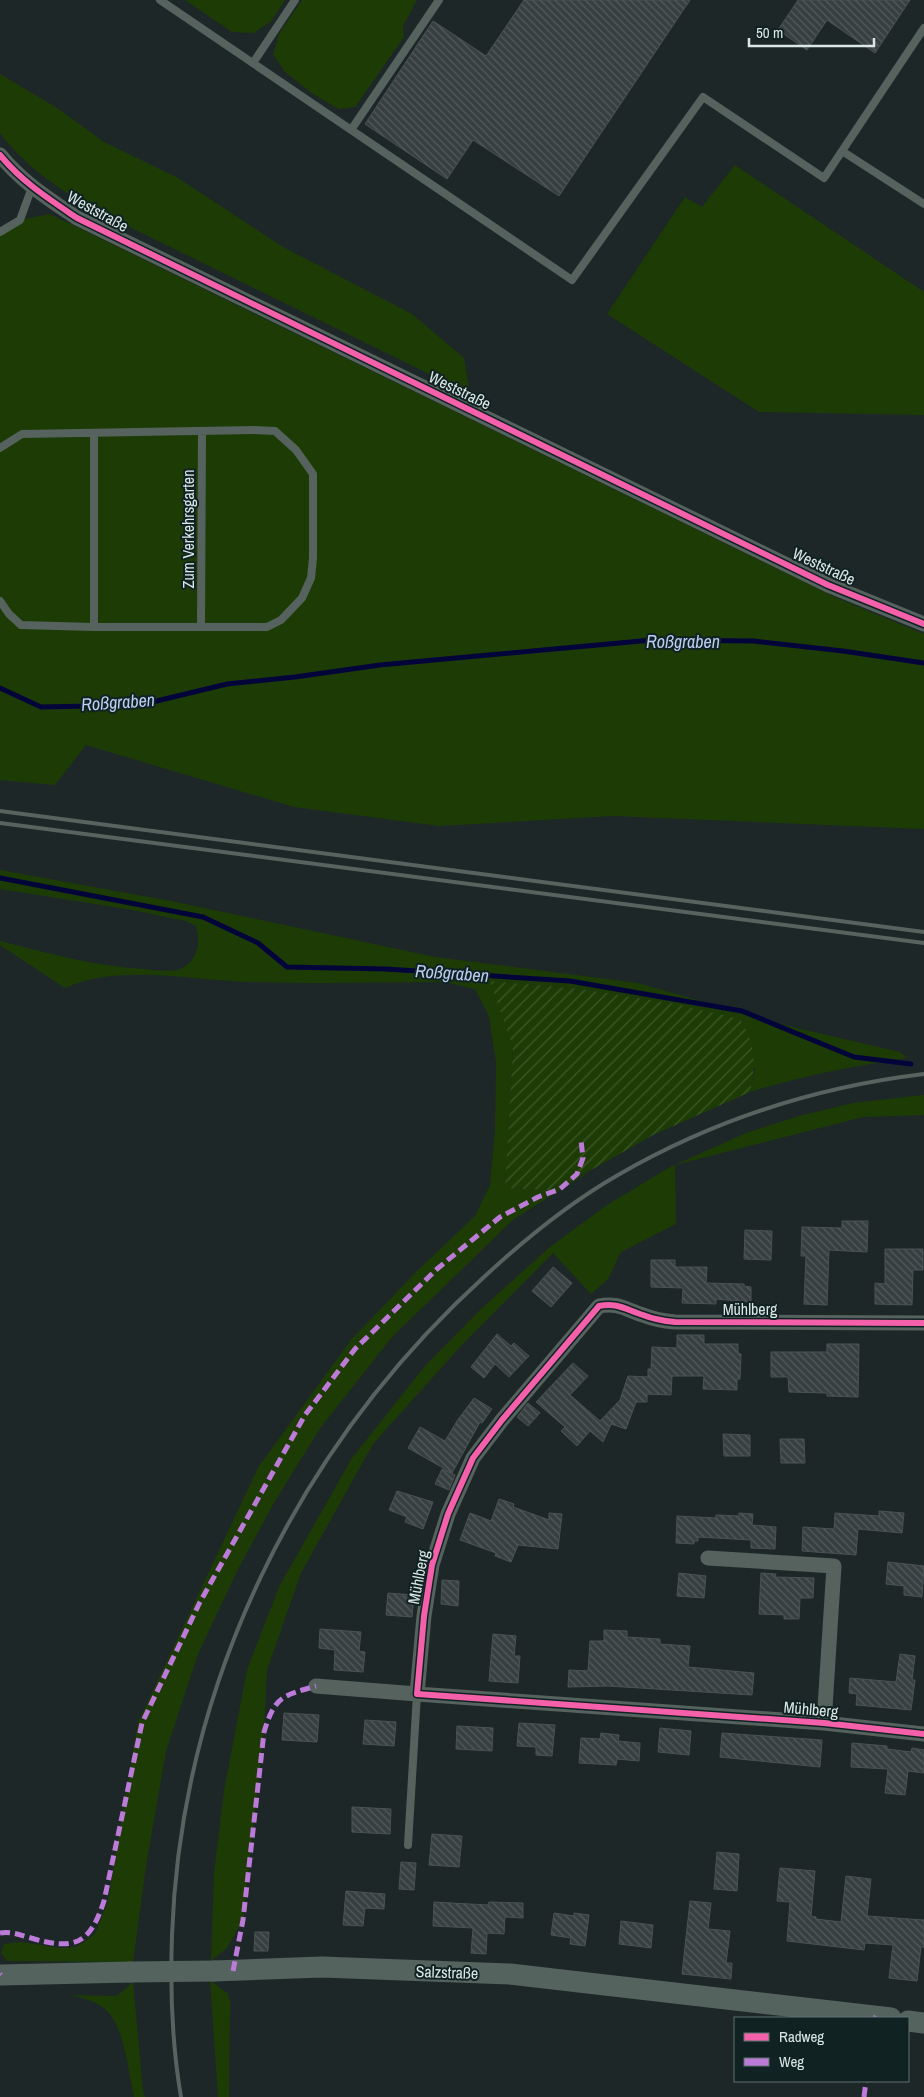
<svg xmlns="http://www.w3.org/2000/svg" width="924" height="2097" font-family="'Archivo Narrow',sans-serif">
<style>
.grass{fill:#1d3c05}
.garden{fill:url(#garden-furrows)}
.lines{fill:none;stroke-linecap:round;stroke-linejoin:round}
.stream{stroke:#03053a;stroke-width:5}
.building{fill:url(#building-back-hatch);stroke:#4b5254}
.lane{stroke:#55625e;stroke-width:8}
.street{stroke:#55625e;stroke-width:15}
.secondary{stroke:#55635f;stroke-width:21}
.rail{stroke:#58625f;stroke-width:4}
.secondary-bridge{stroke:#55635f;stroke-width:21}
.quiet{stroke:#bd7bd9;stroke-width:5;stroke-dasharray:10 5;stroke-linecap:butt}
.cycleway-casing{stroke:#102222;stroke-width:9}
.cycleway{stroke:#f560ab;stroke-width:6}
.labels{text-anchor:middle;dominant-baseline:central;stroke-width:4;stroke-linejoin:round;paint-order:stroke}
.street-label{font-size:16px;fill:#dbe6e6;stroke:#102222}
.water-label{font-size:18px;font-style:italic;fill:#bbcef3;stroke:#102222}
</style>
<defs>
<pattern id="garden-furrows" width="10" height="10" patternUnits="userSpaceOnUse" patternTransform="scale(1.25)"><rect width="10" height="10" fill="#1d3c05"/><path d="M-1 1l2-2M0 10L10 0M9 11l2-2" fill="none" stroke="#3d5829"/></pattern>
<pattern id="building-back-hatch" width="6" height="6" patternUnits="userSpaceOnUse" patternTransform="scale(1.25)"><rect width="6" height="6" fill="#373f41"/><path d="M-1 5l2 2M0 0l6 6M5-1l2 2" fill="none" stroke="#535b5c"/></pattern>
</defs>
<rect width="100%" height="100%" fill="#1d2728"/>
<!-- grass -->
<path class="grass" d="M 185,0 L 285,0 L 271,21 L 254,33 L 232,32 Z
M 302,0 L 417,0 L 403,26 L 404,37 L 355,107 L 339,109 L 313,94 L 284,71 L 273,54 L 279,34 Z
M 0,74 L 57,108 L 104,142 L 178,178 L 283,247 L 412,314 L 464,358 L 470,394 L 89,207 C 55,186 24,165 0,133 Z
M 735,165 L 924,292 L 924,415 L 759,412 L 607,314 L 685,197 L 702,207 Z
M 50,214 L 837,598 L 924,634 L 924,829 L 613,816 L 439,826 L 294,807 L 86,745 L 55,785 L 0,780 L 0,232 L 20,220 Z
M 0,870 L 171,901 L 435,957 L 638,983 L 784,1025 L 900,1052 L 907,1058 C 853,1066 802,1076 750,1092 L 755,1068 L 676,1004 L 581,989 L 491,981 L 513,1047 L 505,1188 L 550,1190 L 591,1171 L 514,1219 L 393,1336 L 321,1427 L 275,1501 L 238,1569 L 198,1654 L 166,1751 L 146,1866 L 133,1962 L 7,1961 L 1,1953 L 4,1944 L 20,1942 L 62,1948 L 76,1947 L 95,1934 L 108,1901 L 138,1722 L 259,1466 L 351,1340 L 417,1271 L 475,1216 L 490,1185 L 495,1130 L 496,1062 L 489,1016 L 475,989 L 445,982 C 381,982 316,984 252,982 C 192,981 120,963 65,988 L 0,945 L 0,941 C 47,953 94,966 143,969 C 154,970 166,972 177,970 C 196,965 202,943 196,926 L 186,921 L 132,910 L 0,889 Z
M 924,1095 L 924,1115 L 863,1117 L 675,1165 L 676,1224 L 621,1252 L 608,1279 L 591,1294 L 553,1253 L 459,1348 L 373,1444 L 301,1573 L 267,1670 L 264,1732 L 243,1920 L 227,1948 L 211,1961 L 214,1873 L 224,1791 L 247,1670 L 279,1587 L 352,1458 L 425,1366 L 482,1308 L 550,1247 L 607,1205 L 670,1167 L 746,1133 L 799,1116 L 853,1103 Z
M 210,1980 L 228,1994 L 230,2002 L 229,2097 L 218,2097 Z
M 133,1982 L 143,2091 L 145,2097 L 134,2097 C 128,2071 125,2028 106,2010 C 97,2001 82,1998 70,1995 L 117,1996 Z"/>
<!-- garden -->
<path class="garden" d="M 490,981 L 581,989 L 676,1004 L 740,1019 C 756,1045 756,1063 750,1092 L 653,1135 L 591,1170 L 550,1190 L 505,1188 L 513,1047 Z"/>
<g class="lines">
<!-- stream -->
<path class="stream" d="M 0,688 L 41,707 L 140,705 L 227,684 L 295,677 L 380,665 L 652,640 L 753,641 L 843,651 L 924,663
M 0,878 L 203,917 L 258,943 L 287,967 L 386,969 L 570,981 L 742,1011 L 854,1057 L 911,1064"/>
</g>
<!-- building -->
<path class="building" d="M 524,0 L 690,0 L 559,196 L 473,140 L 447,179 L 365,124 L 433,21 L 486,56 Z
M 798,0 L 910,0 L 875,53 L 827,20 L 807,50 L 778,30 Z
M 842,1221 L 868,1221 L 867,1252 L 829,1250 L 827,1305 L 804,1304 L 806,1256 L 801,1256 L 802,1227 L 842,1228 Z
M 745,1230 L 772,1231 L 771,1260 L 744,1259 Z
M 885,1249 L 923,1249 L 923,1270 L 913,1270 L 912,1305 L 875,1304 L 875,1283 L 885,1284 Z
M 651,1260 L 675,1260 L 675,1267 L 707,1267 L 706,1283 L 744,1284 L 744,1286 L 751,1287 L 751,1302 L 716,1299 L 716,1304 L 682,1303 L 683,1288 L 651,1287 Z
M 553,1267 L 572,1283 L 551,1307 L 532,1291 Z
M 497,1334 L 511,1346 L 514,1343 L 529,1356 L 509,1377 L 495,1364 L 484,1378 L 471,1367 Z
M 677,1335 L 704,1335 L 704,1344 L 738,1344 L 738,1353 L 741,1354 L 740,1379 L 737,1379 L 737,1390 L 703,1389 L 704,1376 L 672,1376 L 671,1395 L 647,1394 L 647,1402 L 636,1402 L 626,1429 L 611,1424 L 613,1420 L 603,1442 L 590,1431 L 577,1446 L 561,1431 L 565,1427 L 536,1402 L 573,1363 L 588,1376 L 570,1395 L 600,1421 L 620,1400 L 628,1376 L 648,1377 L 648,1369 L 651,1369 L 652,1347 L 677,1348 Z
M 827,1344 L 859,1344 L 858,1397 L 827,1396 L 827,1393 L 789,1392 L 788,1377 L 771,1377 L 771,1352 L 827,1352 Z
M 474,1398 L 492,1409 L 482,1423 L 480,1422 L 452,1473 L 408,1448 L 420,1427 L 445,1441 L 457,1421 Z
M 528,1403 L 540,1413 L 528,1426 L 517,1417 Z
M 723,1434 L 750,1435 L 750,1456 L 724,1456 Z
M 780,1439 L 804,1439 L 805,1463 L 781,1463 Z
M 442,1469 L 455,1475 L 449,1490 L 435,1484 Z
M 397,1491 L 433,1502 L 423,1529 L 405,1522 L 407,1517 L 389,1510 Z
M 499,1499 L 514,1504 L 513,1507 L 549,1520 L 549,1513 L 562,1514 L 558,1549 L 518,1545 L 511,1562 L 495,1556 L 496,1553 L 460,1540 L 470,1513 L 491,1521 Z
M 879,1511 L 904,1513 L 902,1533 L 858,1529 L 856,1555 L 802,1551 L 803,1527 L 834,1529 L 835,1513 L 879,1516 Z
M 739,1513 L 753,1514 L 752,1525 L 776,1527 L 775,1549 L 751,1548 L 751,1540 L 698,1537 L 698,1541 L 694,1541 L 694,1544 L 676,1543 L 677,1516 L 716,1518 L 716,1515 L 739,1516 Z
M 888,1562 L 924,1566 L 922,1597 L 904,1595 L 904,1586 L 886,1584 Z
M 679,1573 L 706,1576 L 704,1598 L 677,1596 Z
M 761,1573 L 776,1574 L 775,1577 L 814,1578 L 813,1598 L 800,1598 L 799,1619 L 784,1619 L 784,1615 L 759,1614 Z
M 442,1580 L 459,1581 L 458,1606 L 441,1604 Z
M 388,1593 L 414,1595 L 412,1617 L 386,1615 Z
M 320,1629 L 361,1632 L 359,1651 L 365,1652 L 363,1672 L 334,1670 L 335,1650 L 319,1648 Z
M 604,1630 L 627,1631 L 627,1637 L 660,1639 L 660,1644 L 690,1646 L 688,1667 L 754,1673 L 752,1695 L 608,1686 L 568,1687 L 569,1670 L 588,1671 L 590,1641 L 604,1641 Z
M 493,1634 L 516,1636 L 514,1656 L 520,1656 L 518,1683 L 489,1681 Z
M 900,1654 L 915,1656 L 912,1680 L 915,1680 L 911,1710 L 856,1705 L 857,1694 L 849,1693 L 850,1678 L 896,1682 Z
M 284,1713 L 319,1715 L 317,1742 L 282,1740 Z
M 365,1720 L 396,1722 L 394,1746 L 363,1744 Z
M 519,1723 L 555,1725 L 552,1756 L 536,1755 L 536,1747 L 517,1746 Z
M 457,1726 L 493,1728 L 492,1751 L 456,1749 Z
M 660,1728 L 691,1731 L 689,1755 L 658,1752 Z
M 601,1733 L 619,1735 L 618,1741 L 640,1743 L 639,1761 L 617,1759 L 616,1765 L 579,1763 L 581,1738 L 600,1739 Z
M 722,1733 L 822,1740 L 820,1767 L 720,1757 Z
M 852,1743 L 887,1746 L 887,1749 L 911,1752 L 912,1748 L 924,1750 L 924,1773 L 908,1771 L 905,1795 L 885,1793 L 888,1769 L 851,1767 Z
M 352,1807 L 391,1809 L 390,1834 L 352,1832 Z
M 432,1834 L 462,1836 L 459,1867 L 429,1865 Z
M 717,1852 L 739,1854 L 737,1891 L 714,1889 Z
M 401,1862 L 416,1863 L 414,1890 L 399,1889 Z
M 780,1868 L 815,1871 L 811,1916 L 816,1917 L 816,1919 L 841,1922 L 846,1876 L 871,1879 L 867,1916 L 924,1920 L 924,1947 L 921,1947 L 917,1981 L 889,1978 L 893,1945 L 865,1943 L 864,1950 L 787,1941 L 790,1902 L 777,1901 Z
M 346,1891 L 385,1894 L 384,1909 L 365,1908 L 363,1926 L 343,1925 Z
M 690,1901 L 711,1903 L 708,1929 L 730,1931 L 726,1963 L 732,1963 L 731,1979 L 682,1974 Z
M 434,1902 L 488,1905 L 489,1902 L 523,1903 L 523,1918 L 505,1917 L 504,1934 L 487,1933 L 486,1954 L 471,1953 L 473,1928 L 433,1926 Z
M 554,1913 L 574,1916 L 574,1913 L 589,1915 L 585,1946 L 570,1944 L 571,1938 L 551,1935 Z
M 621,1921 L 653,1925 L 651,1948 L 619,1944 Z
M 255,1932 L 269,1932 L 268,1951 L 254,1951 Z"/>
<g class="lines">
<!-- lane -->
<path class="lane" d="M 160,0 L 572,280 L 703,97 L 824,178 L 924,28
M 253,63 L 295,0
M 351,130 L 439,0
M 842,151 L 924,204
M 0,232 L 20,220 L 32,187
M 0,448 L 22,434 L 254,430 L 275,431 L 296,450 L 313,474 L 313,558 L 311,578 L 302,598 L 281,620 L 267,627 L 201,627
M 0,601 L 9,614 L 21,625 L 94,627 L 94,433
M 94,627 L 201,627 L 202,431
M 408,1845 L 417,1694"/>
<!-- street -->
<path class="street" d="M 0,155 C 22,182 49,199 77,218 L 828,585 L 924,624
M 924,1323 L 675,1322 C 663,1321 653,1319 643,1315 C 627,1310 617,1302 599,1306 L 502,1420 L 473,1458 L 448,1514 L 432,1565 L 424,1616 L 417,1694 L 824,1723 L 924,1734
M 708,1558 L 834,1566 L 824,1723
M 316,1686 L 417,1694"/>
<!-- secondary -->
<path class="secondary" d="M 214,1971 L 322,1967 L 510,1974 L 891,2018
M 0,1975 L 130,1972
M 908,2021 L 924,2023"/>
<!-- rail -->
<path class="rail" d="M 0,811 L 924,932
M 0,823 L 924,943
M 181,2097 C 172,2044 170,1989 172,1935 C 181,1684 298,1446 484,1277 C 525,1239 569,1203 618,1175 C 713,1120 816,1087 924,1074"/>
<!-- secondary-bridge -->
<path class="secondary-bridge" d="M 130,1972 L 214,1971"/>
<!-- quiet -->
<path class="quiet" d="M 0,1933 C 11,1931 20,1935 31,1938 C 75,1951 90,1944 104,1901 L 142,1723 L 200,1602 L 305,1415 L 355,1349 L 437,1269 L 500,1217 L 538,1197 L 560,1189 L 577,1174 L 583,1158 L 581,1140
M 233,1971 L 243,1920 L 264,1732 C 275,1696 282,1696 316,1686
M 0,1974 L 1,1975
M 875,2018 L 876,2016
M 864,2097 L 866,2081"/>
<defs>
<path id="cycleway" d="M 0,155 C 22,182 49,199 77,218 L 828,585 L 924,624
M 924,1323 L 675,1322 C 663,1321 653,1319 643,1315 C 627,1310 617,1302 599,1306 L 502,1420 L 473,1458 L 448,1514 L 432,1565 L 424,1616 L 417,1694 L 824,1723 L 924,1734"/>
</defs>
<!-- cycleway casing -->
<use href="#cycleway" class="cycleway-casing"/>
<!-- cycleway -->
<use href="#cycleway" class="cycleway"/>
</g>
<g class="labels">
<!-- street labels -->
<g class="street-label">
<text transform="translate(98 211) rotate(29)">Weststraße</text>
<text transform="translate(460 390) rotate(26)">Weststraße</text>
<text transform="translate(188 529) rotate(-90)">Zum Verkehrsgarten</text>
<text transform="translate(824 566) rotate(25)">Weststraße</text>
<text x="750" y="1309">Mühlberg</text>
<text transform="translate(418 1577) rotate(-79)">Mühlberg</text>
<text transform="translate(811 1709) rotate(5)">Mühlberg</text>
<text transform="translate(447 1972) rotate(2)">Salzstraße</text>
</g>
<!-- water labels -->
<g class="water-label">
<text x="683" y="641">Roßgraben</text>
<text transform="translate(118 702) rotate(-4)">Roßgraben</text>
<text transform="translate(452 973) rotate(4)">Roßgraben</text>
</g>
</g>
<!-- legend -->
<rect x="734" y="2017" width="175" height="65" fill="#102222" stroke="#617070"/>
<rect x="744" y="2033" width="25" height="8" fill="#f560ab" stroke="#617070"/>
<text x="779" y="2042" font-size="15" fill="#dbe6e6">Radweg</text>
<rect x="744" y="2058" width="25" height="8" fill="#bd7bd9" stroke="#617070"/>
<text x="779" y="2067" font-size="15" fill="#dbe6e6">Weg</text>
<!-- scale -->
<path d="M749 38v8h125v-8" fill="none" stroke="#dbe6e6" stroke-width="2.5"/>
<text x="756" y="38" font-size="15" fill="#dbe6e6" stroke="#102222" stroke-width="4" paint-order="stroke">50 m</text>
</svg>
